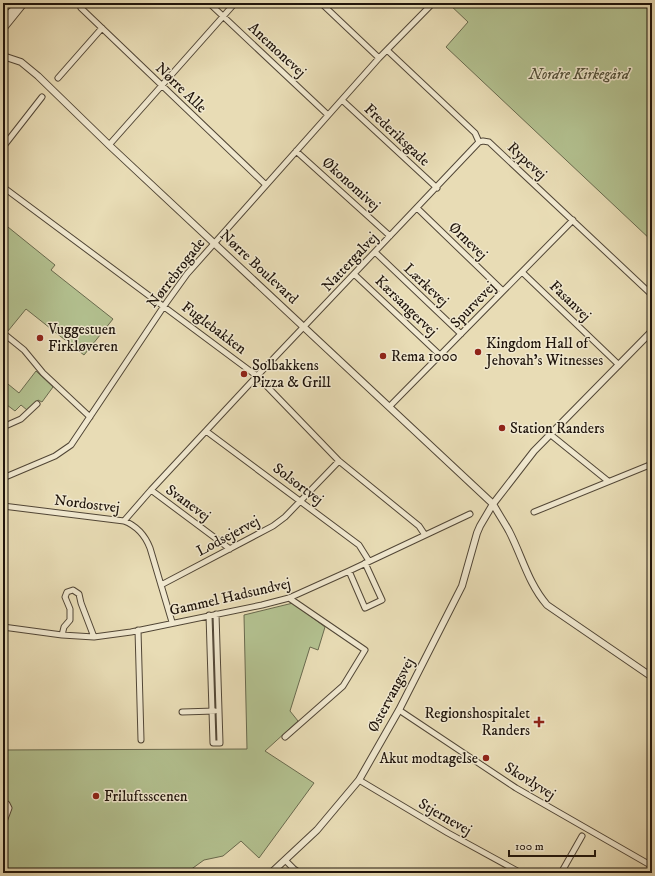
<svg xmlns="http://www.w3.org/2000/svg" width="655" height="876" font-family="'IM FELL DW Pica',serif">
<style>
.green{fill:#b3c190;stroke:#696a4e}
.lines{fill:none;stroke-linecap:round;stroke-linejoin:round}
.minor-casing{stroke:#514636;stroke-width:7}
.tertiary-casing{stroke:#514636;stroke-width:8}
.minor{stroke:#f0e8cf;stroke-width:5}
.tertiary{stroke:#f0e8cf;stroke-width:6}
.poi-dot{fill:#8f2418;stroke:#f0e8cf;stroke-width:1.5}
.labels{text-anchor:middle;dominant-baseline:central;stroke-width:3;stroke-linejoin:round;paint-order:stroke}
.street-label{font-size:15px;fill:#1f140b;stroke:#f0e8cf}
.park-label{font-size:15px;font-style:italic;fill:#53513a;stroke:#f0e8cf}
.poi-label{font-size:15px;fill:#1f140b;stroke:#f0e8cf;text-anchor:start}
</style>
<rect width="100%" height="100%" fill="#e8dcb5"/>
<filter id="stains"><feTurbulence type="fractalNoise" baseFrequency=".005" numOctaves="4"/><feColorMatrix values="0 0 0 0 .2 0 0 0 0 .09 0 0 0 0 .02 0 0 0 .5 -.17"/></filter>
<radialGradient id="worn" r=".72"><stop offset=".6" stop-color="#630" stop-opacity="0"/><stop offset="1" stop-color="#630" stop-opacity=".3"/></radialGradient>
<!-- green -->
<path class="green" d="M 448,3 L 652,3 L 652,241 L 446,47 L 468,22 Z
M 3,223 L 55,265 L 51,270 L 113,319 L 84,355 L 26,309 L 8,331 L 3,328 Z
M 36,371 L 53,387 L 42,402 L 38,400 L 27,410 L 21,405 L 15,411 L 3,402 L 3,380 L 19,393 Z
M 293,603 L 325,627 L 318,650 L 310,647 L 290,711 L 298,721 L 265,751 L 314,783 L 259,858 L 241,841 L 223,856 L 204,860 L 186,873 L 3,873 L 3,750 L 247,749 L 244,615 Z"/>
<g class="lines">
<defs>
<path id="minor" d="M 209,3 L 328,115
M 321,3 L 379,58
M 81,8 L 266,185
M 387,50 L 475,133 L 479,142
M 58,78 L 102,28
M 342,100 L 437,188
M 479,142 L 483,141 L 489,142 L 652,295
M 109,145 L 235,3
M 3,147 L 42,97
M 296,151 L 390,236
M 3,187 L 257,376 L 339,461 L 419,526 L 425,535
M 417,208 L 503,291
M 375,252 L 461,334
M 522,272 L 619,365
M 354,274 L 441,356
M 3,333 L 24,350 L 43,373 L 90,417
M 390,406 L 573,220
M 3,427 L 21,419 L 37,404
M 206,431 L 359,545 L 369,561
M 551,435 L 608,481
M 3,478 L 55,456 L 71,445 L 164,306 L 187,274 L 379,58 L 433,3
M 151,490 L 230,549
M 3,506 L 124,521 C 137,526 145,535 150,548 L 172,622
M 534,512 L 652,464
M 124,521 L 151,490 L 257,376 L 479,142
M 349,571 L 365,608 L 382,600 L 365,563
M 161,585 L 273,526 L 285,517 L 339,461
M 209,615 L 213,743 L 220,743 L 216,614
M 3,627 L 62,635 L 94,637 L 131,632 L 262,605 L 289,598 L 349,571 L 470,514
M 138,630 L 141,740
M 62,635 L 64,627 L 70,620 L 70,609 L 65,597 L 67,592 L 73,590 L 79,594 L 81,603 L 94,637
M 399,710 L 516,788 L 652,866
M 182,712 L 215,711
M 285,737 L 343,686 L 365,650 L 289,598
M 359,780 L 448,833 L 521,873
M 3,801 L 7,804 L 9,808 L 3,824
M 286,861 L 294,869 L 300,873
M 561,873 L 582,836"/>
<path id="tertiary" d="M 3,19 L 13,10 L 20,7
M 3,29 L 24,3
M 3,56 L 21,62 L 38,76 L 109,145 L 493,504 C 498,513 504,522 509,531 C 522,556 528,583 547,605 L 652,677
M 271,873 L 317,830 L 359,780 L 399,710 L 462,586 L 477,533 L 480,526 L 493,504 L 534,451 L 652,331"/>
</defs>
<!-- minor casing -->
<use href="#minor" class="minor-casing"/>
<!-- tertiary casing -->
<use href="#tertiary" class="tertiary-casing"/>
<!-- minor -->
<use href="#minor" class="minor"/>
<!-- tertiary -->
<use href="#tertiary" class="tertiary"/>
</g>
<!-- markers -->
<g class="poi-dot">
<circle cx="40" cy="338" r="4"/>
<circle cx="478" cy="352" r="4"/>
<circle cx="383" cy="356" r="4"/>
<circle cx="244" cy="374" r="4"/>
<circle cx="502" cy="428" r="4"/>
<path d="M537 716h4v4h4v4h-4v4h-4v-4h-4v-4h4z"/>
<circle cx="486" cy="758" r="4"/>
<circle cx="96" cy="796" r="4"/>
</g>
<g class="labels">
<!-- street labels -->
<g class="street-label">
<text transform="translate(277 50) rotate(43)">Anemonevej</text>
<text transform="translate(181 88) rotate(44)">Nørre Alle</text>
<text transform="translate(397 135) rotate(43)">Frederiksgade</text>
<text transform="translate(527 161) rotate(43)">Rypevej</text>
<text transform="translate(351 184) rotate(42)">Økonomivej</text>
<text transform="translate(468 241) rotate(44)">Ørnevej</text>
<text transform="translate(350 262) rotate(-47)">Nattergalvej</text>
<text transform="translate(259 267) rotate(43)">Nørre Boulevard</text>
<text transform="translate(176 273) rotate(-52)">Nørrebrogade</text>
<text transform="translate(426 285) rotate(43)">Lærkevej</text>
<text transform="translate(570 301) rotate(44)">Fasanvej</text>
<text transform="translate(473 305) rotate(-46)">Spurvevej</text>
<text transform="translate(406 306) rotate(44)">Kærsangervej</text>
<text transform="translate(214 328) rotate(37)">Fuglebakken</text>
<text transform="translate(298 484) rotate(37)">Solsortvej</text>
<text transform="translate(188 503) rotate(36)">Svanevej</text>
<text transform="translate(87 504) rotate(7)">Nordostvej</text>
<text transform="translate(228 536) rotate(-28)">Lodsejervej</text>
<text transform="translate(230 597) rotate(-13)">Gammel Hadsundvej</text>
<text transform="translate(391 695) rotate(-62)">Østervangsvej</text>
<text transform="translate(530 781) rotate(32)">Skovlyvej</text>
<text transform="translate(445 817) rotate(30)">Stjernevej</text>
</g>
<!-- park labels -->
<g class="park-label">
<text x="579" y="74">Nordre Kirkegård</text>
</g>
<!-- poi labels -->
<g class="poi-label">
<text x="48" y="329">Vuggestuen<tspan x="48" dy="17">Firkløveren</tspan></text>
<text x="486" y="343">Kingdom Hall of<tspan x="486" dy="17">Jehovah's Witnesses</tspan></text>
<text x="391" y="356">Rema 1000</text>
<text x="252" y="365">Solbakkens<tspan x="252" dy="17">Pizza &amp; Grill</tspan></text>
<text x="510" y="428">Station Randers</text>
<text x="530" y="713" text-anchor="end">Regionshospitalet<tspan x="530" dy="17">Randers</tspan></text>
<text x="478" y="758" text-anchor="end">Akut modtagelse</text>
<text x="104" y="796">Friluftsscenen</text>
</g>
</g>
<!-- margin -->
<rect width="655" height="876" fill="none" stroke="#e8dcb5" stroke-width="16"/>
<rect x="4" y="4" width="647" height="868" fill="none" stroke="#1f140b" stroke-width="2"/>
<rect x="8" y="8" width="639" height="860" fill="none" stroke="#1f140b"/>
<!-- scale -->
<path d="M509 850v6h86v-6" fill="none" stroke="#1f140b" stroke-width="2"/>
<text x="515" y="850" font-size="12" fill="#1f140b" stroke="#f0e8cf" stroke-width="3" paint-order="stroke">100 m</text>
<rect width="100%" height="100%" filter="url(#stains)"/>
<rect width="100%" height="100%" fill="url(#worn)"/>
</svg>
